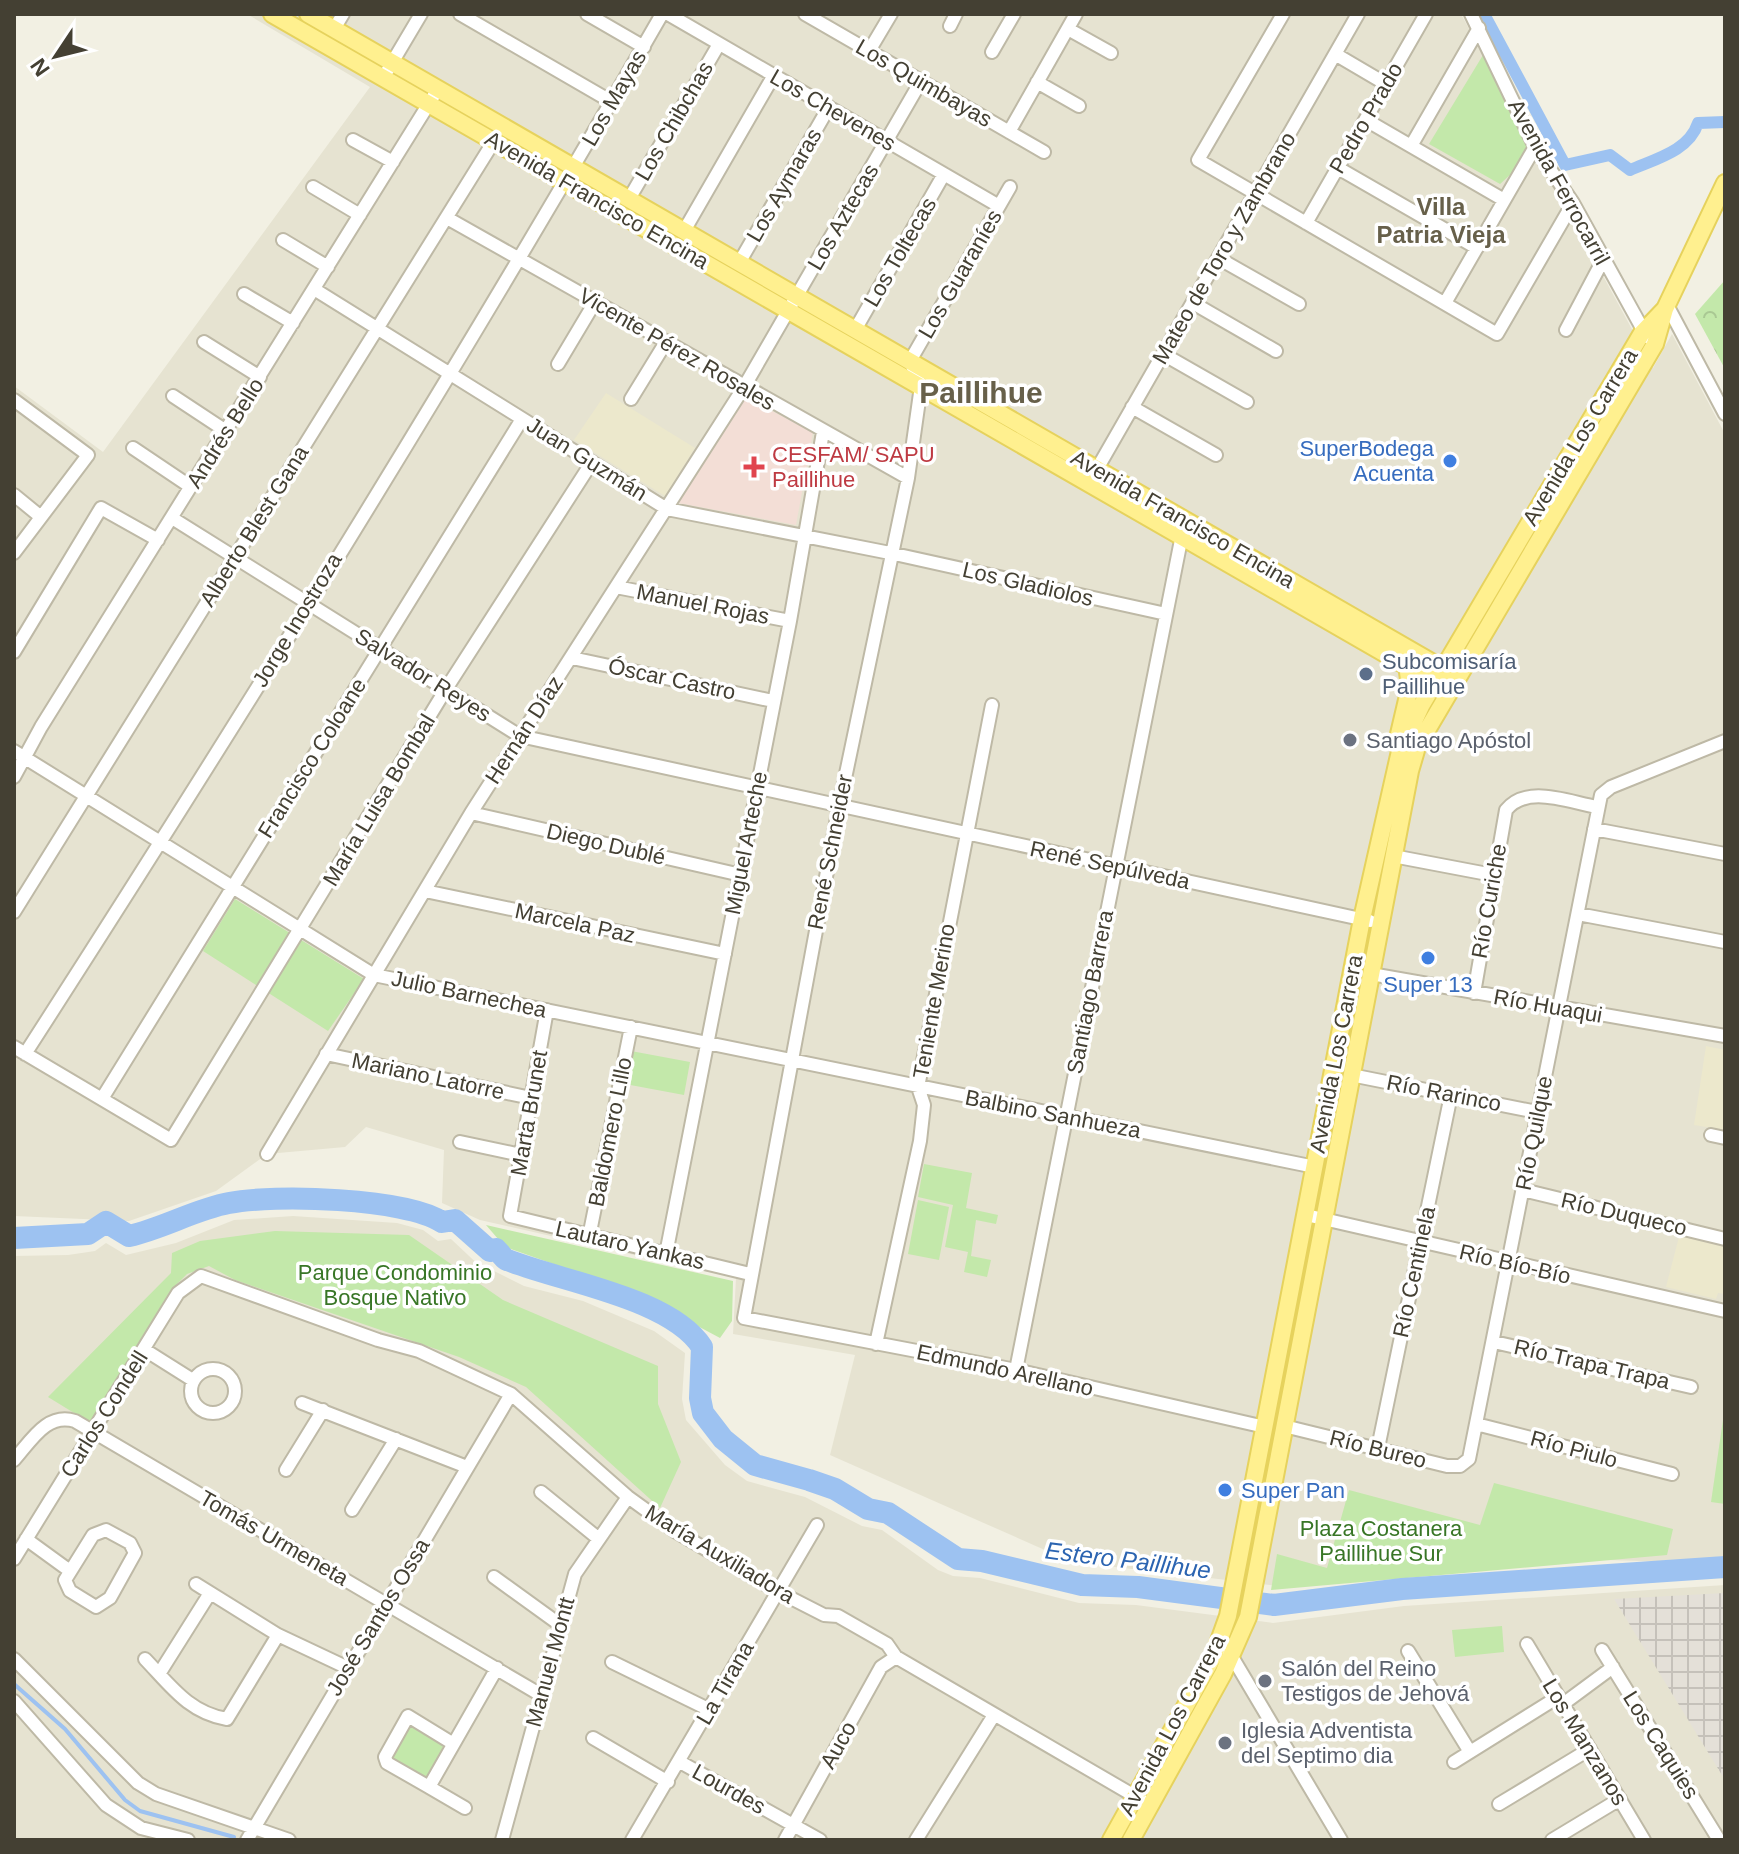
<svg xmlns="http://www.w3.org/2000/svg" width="1739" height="1854" font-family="Helvetica,sans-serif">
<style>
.residential{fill:#e6e3d1}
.industrial{fill:url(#industrial-grid)}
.education{fill:#ece8cc}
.medical{fill:#f3ded6}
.green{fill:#c3e8aa}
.forest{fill:url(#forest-crowns)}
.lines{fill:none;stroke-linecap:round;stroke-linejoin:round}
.stream{stroke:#9dc2f1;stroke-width:4}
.canal{stroke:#9dc2f1;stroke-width:12}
.river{stroke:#9dc2f1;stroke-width:22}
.minor-casing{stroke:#beb9a6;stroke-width:16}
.major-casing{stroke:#e6d25d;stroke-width:20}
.minor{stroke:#fff;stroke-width:12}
.major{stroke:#fff08f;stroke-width:16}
.shop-dot{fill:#3f7fe0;stroke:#fff;stroke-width:3}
.health-dot{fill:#e0444e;stroke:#fff;stroke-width:3}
.service-dot{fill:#5c6f8a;stroke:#fff;stroke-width:3}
.worship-dot{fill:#6b7280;stroke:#fff;stroke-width:3}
.labels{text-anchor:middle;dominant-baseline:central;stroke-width:7;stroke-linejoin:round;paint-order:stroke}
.street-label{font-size:22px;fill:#444033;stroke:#fff}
.shop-label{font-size:22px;fill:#366cbe;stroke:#fff;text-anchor:end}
.health-label{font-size:22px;fill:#be3a42;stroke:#fff;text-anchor:start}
.service-label{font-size:22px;fill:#4e5e75;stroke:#fff;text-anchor:start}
.worship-label{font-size:22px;fill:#5b616d;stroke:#fff;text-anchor:start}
.park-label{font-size:22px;fill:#387626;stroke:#fff}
.neighbourhood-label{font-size:24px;font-weight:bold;fill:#67604a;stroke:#fff}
.water-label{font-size:24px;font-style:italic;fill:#2b64b1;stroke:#fff}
.district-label{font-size:30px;font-weight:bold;fill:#67604a;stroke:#fff}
</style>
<defs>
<pattern id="industrial-grid" width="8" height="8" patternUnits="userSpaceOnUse" patternTransform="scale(2)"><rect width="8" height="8" fill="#e4e0d8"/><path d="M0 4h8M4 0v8" fill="none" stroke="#c5c1ba"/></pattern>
<pattern id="forest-crowns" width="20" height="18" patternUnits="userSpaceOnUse" patternTransform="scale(2)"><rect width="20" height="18" fill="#c3e8aa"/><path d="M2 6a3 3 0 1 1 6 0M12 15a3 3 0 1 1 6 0" fill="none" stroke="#a9c893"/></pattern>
</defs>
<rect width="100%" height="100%" fill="#f2f0e3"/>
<!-- residential -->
<path class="residential" d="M 247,14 L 1461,14 L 1653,368 L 1672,334 L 1725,434 L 1725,1556 L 1676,1562 L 1572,1559 L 1278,1586 L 1072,1562 L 830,1455 L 855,1355 L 733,1334 L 736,1278 L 480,1220 L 442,1203 L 444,1150 L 366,1127 L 345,1147 L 267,1154 L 216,1191 L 129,1221 L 14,1216 L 14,386 L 103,452 L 370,87 Z
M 293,1216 L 397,1223 L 423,1230 L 438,1241 L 451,1239 L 485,1271 L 490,1269 L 524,1286 L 583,1301 L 654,1331 L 685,1353 L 682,1399 L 686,1420 L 725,1465 L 747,1481 L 805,1497 L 862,1526 L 882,1530 L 938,1570 L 953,1576 L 980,1578 L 1079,1603 L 1136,1605 L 1273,1623 L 1404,1606 L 1725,1585 L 1725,1840 L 14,1840 L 14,1256 L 68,1255 L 95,1251 L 106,1243 L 126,1255 L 176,1243 L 234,1220 Z"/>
<!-- industrial -->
<path class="industrial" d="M 1725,1593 L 1725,1780 L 1614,1599 Z"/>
<!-- education -->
<path class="education" d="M 606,393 L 695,448 L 665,496 L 574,440 Z
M 1706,1046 L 1725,1050 L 1725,1130 L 1694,1125 Z
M 1680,1233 L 1725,1244 L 1725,1294 L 1718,1293 L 1716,1299 L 1666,1287 Z"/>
<!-- medical -->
<path class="medical" d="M 746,398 L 813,432 L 796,525 L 678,503 Z"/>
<!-- green -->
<path class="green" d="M 1483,55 L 1536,151 L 1500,184 L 1429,144 Z
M 235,899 L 364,979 L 328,1031 L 203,951 Z
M 631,1051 L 690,1062 L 684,1095 L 625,1084 Z
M 924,1164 L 972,1173 L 966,1208 L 998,1215 L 996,1224 L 976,1220 L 971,1256 L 991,1260 L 987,1277 L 964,1272 L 968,1252 L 945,1247 L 953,1205 L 918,1197 Z
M 918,1200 L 949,1207 L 939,1260 L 908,1254 Z
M 486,1225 L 733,1281 L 732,1321 L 720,1338 L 636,1293 L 505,1247 Z
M 275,1231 L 409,1235 L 503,1300 L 658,1366 L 658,1404 L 681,1462 L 660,1508 L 526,1387 L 459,1357 L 235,1280 L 209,1266 L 187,1274 L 172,1289 L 92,1424 L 48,1397 L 171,1273 L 172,1253 L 200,1241 Z
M 1725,1406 L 1725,1504 L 1711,1502 Z
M 1494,1483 L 1673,1529 L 1667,1555 L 1271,1590 L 1277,1554 L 1327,1568 L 1349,1490 L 1480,1525 Z
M 1502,1626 L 1504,1652 L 1455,1657 L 1452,1630 Z
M 414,1722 L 445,1742 L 429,1777 L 421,1779 L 391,1762 L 388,1755 L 407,1724 Z"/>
<!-- forest -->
<path class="forest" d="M 1725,280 L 1725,369 L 1695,314 Z"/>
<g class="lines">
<!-- stream -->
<path class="stream" d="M 14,1684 L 65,1729 L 125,1800 L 140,1811 L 234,1837"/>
<!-- canal -->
<path class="canal" d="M 1484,14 L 1565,165 L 1610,155 L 1630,170 C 1655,159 1689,151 1698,123 L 1725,122"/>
<!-- river -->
<path class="river" d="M 14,1238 L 88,1234 L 106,1222 L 129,1236 C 164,1228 196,1209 229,1203 C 273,1194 406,1198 442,1222 L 455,1220 L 490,1251 L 496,1249 L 505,1259 C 557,1281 670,1297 702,1347 L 700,1398 L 703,1413 L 723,1439 L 755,1465 L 809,1480 L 835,1489 L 868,1509 L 888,1513 L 958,1559 L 982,1561 L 1082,1585 L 1138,1587 L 1274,1605 L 1402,1589 L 1725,1567"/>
<defs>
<path id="minor" d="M 460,14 L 612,102
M 587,14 L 644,47
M 668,14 L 999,206
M 805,14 L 1044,152
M 1283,14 L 1198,160 L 1497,334 L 1573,203
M 1471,14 L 1535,147 L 1573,203 L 1647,337
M 950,26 L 956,14
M 334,29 L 343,14
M 1068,29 L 1111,53
M 869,51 L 891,14
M 992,52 L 1014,14
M 1335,54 L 1386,84
M 383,78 L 421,14
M 1037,82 L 1079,106
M 1366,120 L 1504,200
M 1009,132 L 1076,14
M 353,140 L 393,162
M 1411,146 L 1479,28
M 1338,168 L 1477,248
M 313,187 L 360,215
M 1010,187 L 910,361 L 921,386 L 908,478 L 839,807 L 744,1318 L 1016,1370 L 1265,1427
M 629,199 L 719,44
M 447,218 L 908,478
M 1306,223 L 1426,14
M 684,231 L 774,75
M 283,240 L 328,267
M 1218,258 L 1299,304
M 739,263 L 829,107
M 314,289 L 667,509 L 890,553 L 1166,614
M 244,294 L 293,323
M 1193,303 L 1276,351
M 1445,303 L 1535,147
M 1667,305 L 1725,414
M 855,330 L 944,174
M 1566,330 L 1603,260
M 204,342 L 260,377
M 1163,354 L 1247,402
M 558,364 L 595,302
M 173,396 L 226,431
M 631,399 L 666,342
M 14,400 L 88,455 L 14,553
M 1132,407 L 1216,455
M 133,448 L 191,487
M 1093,476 L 1358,14
M 14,495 L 41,517
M 172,518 L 520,736 L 1370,921
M 616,587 L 790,621
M 14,652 L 101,508 L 158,540
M 572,658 L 773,701
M 14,751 L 374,975 L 1315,1167
M 14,777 L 41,727 L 438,89
M 471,813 L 741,875
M 1594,829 L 1725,854
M 1393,856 L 1493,875
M 425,891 L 725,954
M 14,912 L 494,141
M 1578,914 L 1725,942
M 1371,974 L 1725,1036
M 1474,993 L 1506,810 C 1527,784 1568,802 1597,807
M 547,1010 L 510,1216 L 750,1274
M 14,1047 L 171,1140 L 446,689 L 592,462
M 25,1054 C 245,712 460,366 662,14
M 326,1054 L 531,1098
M 1351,1075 L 1537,1112
M 103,1097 L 522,419
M 1711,1135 L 1725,1138
M 460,1142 L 521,1155
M 267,1154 L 471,813 L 744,387 L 921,81
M 1523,1190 L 1725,1239
M 1306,1215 L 1725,1311
M 589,1237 L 631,1027
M 666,1254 L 790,621 L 823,432
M 1494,1342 L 1691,1387
M 876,1344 L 920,1141 L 924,1105 L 918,1087 L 992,705
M 145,1350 L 191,1379
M191 1391a22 22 0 1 1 44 0a22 22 0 1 1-44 0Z
M 1016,1370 L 1183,530
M 302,1403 L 467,1467
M 1476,1424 L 1672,1474
M 1284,1426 L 1447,1466 L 1460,1466 L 1469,1459 L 1601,795 L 1611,787 L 1725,741
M 1378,1448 L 1451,1095
M 14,1460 C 31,1441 47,1412 75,1421 L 541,1695
M 286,1470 L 323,1410
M 541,1492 L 599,1539
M 352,1510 L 396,1439
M 106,1530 L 130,1543 L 135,1553 L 110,1598 L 96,1607 L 70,1591 L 65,1580 L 93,1535 Z
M 26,1539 L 70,1571
M 14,1559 L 178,1293 L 201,1276 L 378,1340 L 419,1351 L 511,1394 L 628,1497 L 675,1531 L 777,1591 L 824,1615 L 838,1616 L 887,1644 L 896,1657 L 1150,1805
M 494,1577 L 559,1624
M 196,1584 L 278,1635 L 348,1668
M 1527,1644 L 1644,1840
M 1228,1650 L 1341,1840
M 1602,1650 L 1719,1840
M 1408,1651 L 1470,1752
M 14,1659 L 138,1783 L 156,1794 L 289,1840
M 145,1659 C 170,1685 189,1713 227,1719 L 278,1635
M 612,1662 L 710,1710
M 159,1674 L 210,1593
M 14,1701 L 106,1805 L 141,1828 L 188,1840
M 1563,1704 L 1613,1667
M 593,1738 L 668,1782
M 452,1743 L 408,1716 L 385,1757 L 387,1763 L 429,1787 L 497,1668
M 680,1762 L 820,1840
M 1454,1762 L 1558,1697
M 429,1787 L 465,1808
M 1499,1804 L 1590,1749
M 247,1840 L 511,1394
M 502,1840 L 575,1574 L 628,1497
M 632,1840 L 817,1525
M 785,1840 L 881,1667 L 896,1657
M 916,1840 L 994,1715
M 1552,1840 L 1620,1799"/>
<path id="major" d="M 272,14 L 1443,687
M 308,14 L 1452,674
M 1399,734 L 1410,687 L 1407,665
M 1111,1840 L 1214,1655 L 1228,1616 L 1362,919 L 1400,751 L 1421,706 L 1642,333 L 1664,310
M 1131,1840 L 1223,1674 L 1248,1617 L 1410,771 L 1417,747 L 1655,344 L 1665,309 L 1725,183"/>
</defs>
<!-- minor casing -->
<use href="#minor" class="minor-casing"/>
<!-- major casing -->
<use href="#major" class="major-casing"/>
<!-- minor -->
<use href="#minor" class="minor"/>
<!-- major -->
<use href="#major" class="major"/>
</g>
<!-- markers -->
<g class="shop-dot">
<circle cx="1450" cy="461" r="8"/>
<circle cx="1428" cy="958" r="8"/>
<circle cx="1225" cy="1490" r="8"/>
</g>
<path class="health-dot" d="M750 455h8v8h8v8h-8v8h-8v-8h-8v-8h8z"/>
<circle class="service-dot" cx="1366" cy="674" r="8"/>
<g class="worship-dot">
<circle cx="1350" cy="740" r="8"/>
<circle cx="1265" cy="1681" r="8"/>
<circle cx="1225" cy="1743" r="8"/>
</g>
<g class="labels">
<!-- street labels -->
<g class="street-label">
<text transform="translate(924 83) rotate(30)">Los Quimbayas</text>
<text transform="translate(614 98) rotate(-60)">Los Mayas</text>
<text transform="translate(833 110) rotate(30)">Los Chevenes</text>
<text transform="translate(1366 118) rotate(-60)">Pedro Prado</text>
<text transform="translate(674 121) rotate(-60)">Los Chibchas</text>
<text transform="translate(1559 182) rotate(61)">Avenida Ferrocarril</text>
<text transform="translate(784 185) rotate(-60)">Los Aymaras</text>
<text transform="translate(597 200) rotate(30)">Avenida Francisco Encina</text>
<text transform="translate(843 217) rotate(-60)">Los Aztecas</text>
<text transform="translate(1224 248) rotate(-60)">Mateo de Toro y Zambrano</text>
<text transform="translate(900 252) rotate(-60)">Los Toltecas</text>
<text transform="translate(960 274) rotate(-60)">Los Guaraníes</text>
<text transform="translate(677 349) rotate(30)">Vicente Pérez Rosales</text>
<text transform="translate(225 433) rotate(-58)">Andrés Bello</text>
<text transform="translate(1580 437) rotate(-59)">Avenida Los Carrera</text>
<text transform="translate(587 459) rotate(32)">Juan Guzmán</text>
<text transform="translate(1183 519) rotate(30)">Avenida Francisco Encina</text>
<text transform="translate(254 526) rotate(-58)">Alberto Blest Gana</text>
<text transform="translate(1028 584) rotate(13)">Los Gladiolos</text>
<text transform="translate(703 604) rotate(11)">Manuel Rojas</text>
<text transform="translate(297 620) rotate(-59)">Jorge Inostroza</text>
<text transform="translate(423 675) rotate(32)">Salvador Reyes</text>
<text transform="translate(672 679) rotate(12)">Óscar Castro</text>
<text transform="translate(524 730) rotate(-57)">Hernán Díaz</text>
<text transform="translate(312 758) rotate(-58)">Francisco Coloane</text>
<text transform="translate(379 800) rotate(-59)">María Luisa Bombal</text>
<text transform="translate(746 843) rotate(-79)">Miguel Arteche</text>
<text transform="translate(606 844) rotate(13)">Diego Dublé</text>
<text transform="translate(830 852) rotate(-79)">René Schneider</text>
<text transform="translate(1110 865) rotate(12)">René Sepúlveda</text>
<text transform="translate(1489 901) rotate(-80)">Río Curiche</text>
<text transform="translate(575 923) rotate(12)">Marcela Paz</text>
<text transform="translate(1090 992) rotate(-79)">Santiago Barrera</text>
<text transform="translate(469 994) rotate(12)">Julio Barnechea</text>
<text transform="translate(934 1001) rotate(-80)">Teniente Merino</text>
<text transform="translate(1548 1006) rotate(10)">Río Huaqui</text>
<text transform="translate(1336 1054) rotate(-79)">Avenida Los Carrera</text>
<text transform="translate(428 1076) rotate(12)">Mariano Latorre</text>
<text transform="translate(1444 1093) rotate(11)">Río Rarinco</text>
<text transform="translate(529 1113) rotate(-80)">Marta Brunet</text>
<text transform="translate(1053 1114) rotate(11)">Balbino Sanhueza</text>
<text transform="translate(610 1132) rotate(-79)">Baldomero Lillo</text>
<text transform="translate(1534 1133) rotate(-79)">Río Quilque</text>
<text transform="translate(1624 1214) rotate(13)">Río Duqueco</text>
<text transform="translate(630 1245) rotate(13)">Lautaro Yankas</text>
<text transform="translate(1515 1264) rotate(13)">Río Bío-Bío</text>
<text transform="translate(1414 1272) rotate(-78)">Río Centinela</text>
<text transform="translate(1592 1364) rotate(13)">Río Trapa Trapa</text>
<text transform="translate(1005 1370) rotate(12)">Edmundo Arellano</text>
<text transform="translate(104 1414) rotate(-58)">Carlos Condell</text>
<text transform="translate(1378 1449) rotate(14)">Río Bureo</text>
<text transform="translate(1574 1449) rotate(15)">Río Piulo</text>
<text transform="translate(274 1538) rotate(30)">Tomás Urmeneta</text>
<text transform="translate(720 1554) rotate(31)">María Auxiliadora</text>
<text transform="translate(378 1617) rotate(-59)">José Santos Ossa</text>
<text transform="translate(550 1662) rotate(-75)">Manuel Montt</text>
<text transform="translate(725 1683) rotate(-60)">La Tirana</text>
<text transform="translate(1172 1725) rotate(-62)">Avenida Los Carrera</text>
<text transform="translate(1585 1742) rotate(59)">Los Manzanos</text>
<text transform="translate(838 1745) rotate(-61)">Auco</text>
<text transform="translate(1661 1745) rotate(58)">Los Caquies</text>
<text transform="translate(729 1789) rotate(29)">Lourdes</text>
</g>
<!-- shop labels -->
<g class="shop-label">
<text x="1434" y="448">SuperBodega<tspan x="1434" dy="25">Acuenta</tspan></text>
<text x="1428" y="984" text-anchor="middle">Super 13</text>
<text x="1241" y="1490" text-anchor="start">Super Pan</text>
</g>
<!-- health labels -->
<g class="health-label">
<text x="772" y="454">CESFAM/ SAPU<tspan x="772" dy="25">Paillihue</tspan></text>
</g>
<!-- service labels -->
<g class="service-label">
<text x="1382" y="661">Subcomisaría<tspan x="1382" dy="25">Paillihue</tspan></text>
</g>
<!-- worship labels -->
<g class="worship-label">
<text x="1366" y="740">Santiago Apóstol</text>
<text x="1281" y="1668">Salón del Reino<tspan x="1281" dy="25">Testigos de Jehová</tspan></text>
<text x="1241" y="1730">Iglesia Adventista<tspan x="1241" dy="25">del Septimo dia</tspan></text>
</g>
<!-- park labels -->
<g class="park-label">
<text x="395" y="1272">Parque Condominio<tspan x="395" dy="25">Bosque Nativo</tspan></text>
<text x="1381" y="1528">Plaza Costanera<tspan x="1381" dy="25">Paillihue Sur</tspan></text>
</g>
<!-- neighbourhood labels -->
<g class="neighbourhood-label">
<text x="1441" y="206">Villa<tspan x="1441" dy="28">Patria Vieja</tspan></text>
</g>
<!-- water labels -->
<g class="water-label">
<text transform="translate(1128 1560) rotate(7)">Estero Paillihue</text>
</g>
<!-- district labels -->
<g class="district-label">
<text x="981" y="392">Paillihue</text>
</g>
</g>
<!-- border -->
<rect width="1739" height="1854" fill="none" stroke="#444033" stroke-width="32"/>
<!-- north arrow -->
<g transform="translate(56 56) rotate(235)" stroke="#ffffff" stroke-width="6" paint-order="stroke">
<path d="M0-6L14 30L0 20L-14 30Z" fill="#444033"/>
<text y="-12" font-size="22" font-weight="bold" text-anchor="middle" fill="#444033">N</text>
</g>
</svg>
